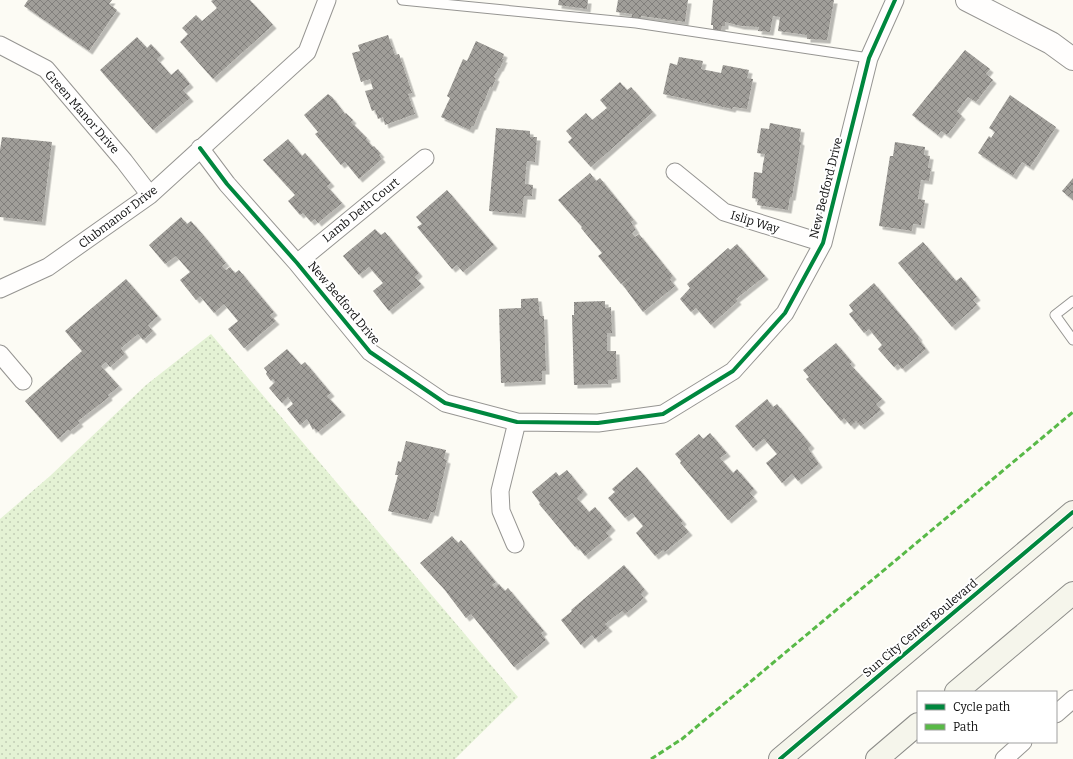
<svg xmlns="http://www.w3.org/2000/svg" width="1073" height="759" font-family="Bitter,serif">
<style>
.grass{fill:url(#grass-dots)}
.building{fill:url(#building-cross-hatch);filter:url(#shadow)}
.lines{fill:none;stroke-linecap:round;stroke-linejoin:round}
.service-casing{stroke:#969592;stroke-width:11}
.minor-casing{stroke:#969592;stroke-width:19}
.tertiary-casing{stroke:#969592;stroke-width:24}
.secondary-casing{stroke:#8c8c89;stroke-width:24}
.service{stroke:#fffefd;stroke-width:9}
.minor{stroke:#fffefd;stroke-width:17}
.tertiary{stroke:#fffefd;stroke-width:22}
.secondary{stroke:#f5f5eb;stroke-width:22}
.quiet{stroke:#58b947;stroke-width:3;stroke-dasharray:6 3;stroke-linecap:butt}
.cycleway-casing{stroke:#fff;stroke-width:6}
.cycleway{stroke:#00873e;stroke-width:4}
.labels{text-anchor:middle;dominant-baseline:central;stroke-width:4;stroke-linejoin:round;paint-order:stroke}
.street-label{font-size:12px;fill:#0f0f0f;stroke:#fff}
</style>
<defs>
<pattern id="grass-dots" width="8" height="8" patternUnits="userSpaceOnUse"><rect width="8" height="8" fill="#e4f2d4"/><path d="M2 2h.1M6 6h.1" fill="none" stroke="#c2ceb5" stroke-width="1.8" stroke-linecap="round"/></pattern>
<pattern id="building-cross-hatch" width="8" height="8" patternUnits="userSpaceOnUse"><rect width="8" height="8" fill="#a09e99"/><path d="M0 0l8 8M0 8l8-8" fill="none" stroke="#817f7b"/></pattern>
<filter id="shadow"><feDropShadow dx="3.5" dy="3.5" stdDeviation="0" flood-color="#0004"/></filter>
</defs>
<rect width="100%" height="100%" fill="#fcfbf4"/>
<!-- grass -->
<path class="grass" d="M 211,334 L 518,697 L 455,759 L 0,759 L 0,519 L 50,476 L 146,385 Z"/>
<!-- building -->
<path class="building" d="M 28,0 L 112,0 L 109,4 L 117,10 L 89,51 L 24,6 Z
M 213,0 L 250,0 L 273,25 L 213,79 L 180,42 L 188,34 L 182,28 L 196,15 L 202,21 L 217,8 L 211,1 Z
M 559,0 L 588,0 L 587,9 L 558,5 Z
M 618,0 L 688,0 L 685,22 L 641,16 L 640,21 L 631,20 L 632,14 L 616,12 Z
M 713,0 L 834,0 L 827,40 L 807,39 L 807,35 L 778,31 L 780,17 L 773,16 L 770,32 L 758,31 L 759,27 L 741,26 L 725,22 L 725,26 L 722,26 L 721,31 L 713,30 L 713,25 L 711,25 Z
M 388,35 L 395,55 L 399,54 L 412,93 L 408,94 L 415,114 L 385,125 L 383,117 L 378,119 L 375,110 L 372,111 L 365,91 L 373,89 L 370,79 L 361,82 L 352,53 L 360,51 L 358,45 Z
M 137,37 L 147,48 L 151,44 L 161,55 L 157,59 L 171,75 L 178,69 L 190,84 L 183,90 L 190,98 L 153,130 L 100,70 Z
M 476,41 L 504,54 L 502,59 L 504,59 L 500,68 L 499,68 L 494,77 L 496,78 L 492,88 L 490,87 L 482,107 L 481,107 L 474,126 L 472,126 L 470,130 L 441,117 L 450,98 L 447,96 L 463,59 L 467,61 Z
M 965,50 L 990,69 L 986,74 L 993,80 L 976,102 L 968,97 L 957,111 L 962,116 L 947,135 L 941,131 L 938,135 L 912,115 Z
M 679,57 L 703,61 L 701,69 L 721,73 L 723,65 L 749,70 L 747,78 L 753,79 L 747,109 L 733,107 L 732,109 L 663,94 L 670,63 L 677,65 Z
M 620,82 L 627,90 L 631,87 L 653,112 L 591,167 L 568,142 L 572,138 L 566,131 L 586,113 L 592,120 L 607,108 L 600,100 Z
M 328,94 L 332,97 L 345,114 L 346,113 L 353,120 L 351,122 L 367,138 L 366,139 L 373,147 L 374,146 L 381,154 L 379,155 L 382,159 L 359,179 L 345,162 L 341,165 L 315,134 L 318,132 L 304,115 Z
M 1010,95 L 1056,127 L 1030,167 L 1022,162 L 1013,176 L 978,153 L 989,136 L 991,138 L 995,132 L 989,128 Z
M 770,123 L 801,129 L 799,141 L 801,142 L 792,197 L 790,197 L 788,210 L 757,205 L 758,199 L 752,198 L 754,172 L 762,173 L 763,164 L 765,154 L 757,153 L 761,128 L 769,129 Z
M 496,128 L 530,131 L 530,137 L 537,137 L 535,162 L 527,161 L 526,169 L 525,184 L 533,185 L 532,196 L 524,196 L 522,214 L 489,211 Z
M 2,137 L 52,142 L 42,222 L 0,217 L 0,150 Z
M 288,139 L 302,156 L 305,153 L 331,183 L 327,186 L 342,203 L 318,223 L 315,219 L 311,222 L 303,213 L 300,215 L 288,201 L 295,195 L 263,160 Z
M 895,142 L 925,147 L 924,155 L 930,156 L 928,168 L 931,168 L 929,181 L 921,180 L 918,199 L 925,200 L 921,225 L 913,224 L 912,231 L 879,226 L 890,156 L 893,156 Z
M 590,173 L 596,181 L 600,178 L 634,220 L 631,222 L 636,230 L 632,233 L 635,237 L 639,234 L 673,276 L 670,279 L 675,286 L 643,312 L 622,284 L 632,276 L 621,284 L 598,256 L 602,253 L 581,228 L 582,227 L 558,200 Z
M 1073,178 L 1073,200 L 1062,191 Z
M 447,190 L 494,245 L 463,272 L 457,265 L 452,269 L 417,227 L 422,224 L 416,217 Z
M 181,217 L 187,224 L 191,221 L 209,242 L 226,263 L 222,266 L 226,270 L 230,267 L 235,273 L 239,270 L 274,312 L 270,315 L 276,321 L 244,348 L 228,329 L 238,321 L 224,304 L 214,313 L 200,296 L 196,300 L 180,280 L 190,272 L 176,256 L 165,264 L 149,245 Z
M 375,229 L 381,235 L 385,232 L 419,273 L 415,277 L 421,284 L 389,311 L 373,291 L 383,283 L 369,267 L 359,275 L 343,256 Z
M 923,242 L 956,281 L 961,277 L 977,297 L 973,300 L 977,305 L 952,327 L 898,263 Z
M 737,244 L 765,276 L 736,299 L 738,301 L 711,325 L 696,308 L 691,312 L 680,299 L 690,288 L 687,284 L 728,248 L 730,250 Z
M 126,279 L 158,316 L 148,325 L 153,331 L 143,340 L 138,334 L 121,348 L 125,354 L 110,367 L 106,362 L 101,366 L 119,386 L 108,395 L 109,397 L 78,421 L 80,423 L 70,431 L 68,430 L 58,439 L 25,401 L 82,351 L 65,331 Z
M 874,283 L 919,337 L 918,338 L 926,349 L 902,369 L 898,364 L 894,367 L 878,349 L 882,345 L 869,329 L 864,333 L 849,314 L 853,311 L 849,305 Z
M 538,298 L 540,316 L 544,316 L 546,371 L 542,371 L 542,381 L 501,383 L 499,309 L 521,308 L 521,299 Z
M 605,301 L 605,308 L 611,307 L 612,333 L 607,333 L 607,351 L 616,351 L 617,379 L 608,380 L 608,384 L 574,385 L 572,315 L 574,315 L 574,302 Z
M 836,343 L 852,362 L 850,364 L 882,399 L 876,404 L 881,410 L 861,426 L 856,421 L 851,426 L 844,418 L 841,421 L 806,379 L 809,377 L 803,370 Z
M 287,349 L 301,365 L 305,362 L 331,393 L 327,396 L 342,412 L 318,432 L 314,428 L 313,430 L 307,419 L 300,425 L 287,409 L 293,404 L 288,397 L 282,403 L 269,388 L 275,382 L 273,379 L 271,381 L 266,374 L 267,372 L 264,368 Z
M 767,399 L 773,407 L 777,404 L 811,445 L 808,448 L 819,464 L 798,481 L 792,474 L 782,483 L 766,463 L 777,454 L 764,439 L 753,448 L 735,426 Z
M 710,433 L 727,453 L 720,458 L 733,473 L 737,469 L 754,489 L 750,493 L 754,498 L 728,520 L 680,463 L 681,461 L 675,454 L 699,434 L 703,439 Z
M 406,441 L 446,450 L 444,459 L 447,460 L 435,513 L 431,512 L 428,520 L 388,511 L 398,475 L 395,475 L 398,461 L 401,462 Z
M 637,467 L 683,521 L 681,523 L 689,532 L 665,552 L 663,550 L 655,556 L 636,533 L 643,526 L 632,513 L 625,518 L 608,498 L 615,492 L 612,489 Z
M 567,470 L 584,491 L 577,498 L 589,512 L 595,507 L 612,527 L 606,533 L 609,536 L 585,556 L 577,546 L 575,547 L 539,504 L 540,503 L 532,492 L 556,472 L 559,476 Z
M 452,536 L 458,543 L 461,540 L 496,582 L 492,585 L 495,588 L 499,584 L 505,591 L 508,588 L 544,631 L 541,633 L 546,640 L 514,667 L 471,614 L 466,618 L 444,589 L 420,563 Z
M 624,565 L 645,590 L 641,594 L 644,598 L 625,614 L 622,611 L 614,617 L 605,624 L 609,628 L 595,639 L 592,635 L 581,645 L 561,620 L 572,611 L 571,610 Z"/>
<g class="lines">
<defs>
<path id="service" d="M 402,0 L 636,23 L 869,58
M 1073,301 L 1055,315 L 1073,340"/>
<path id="minor" d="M 0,45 L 46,69 L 124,161 L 150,195
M 200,148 L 227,184 L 297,263 L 370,352 L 445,403 L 517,422 L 598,423 L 663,414 L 733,371 L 785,313 L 823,243 L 869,58 L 895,0
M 675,172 L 724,212 L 823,243
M 297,263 L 425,158
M 0,289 L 48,267 L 150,195 L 307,52 L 327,0
M 0,354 L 23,381
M 515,544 L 501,511 L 500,491 L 517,422
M 1056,714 L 1073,699
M 1004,759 L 1023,742"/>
<path id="tertiary" d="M 967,0 L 1051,43 L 1073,59"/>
<path id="secondary" d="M 956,692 L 1073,593
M 780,759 L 1073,512
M 877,759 L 918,724"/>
</defs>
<!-- service casing -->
<use href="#service" class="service-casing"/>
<!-- minor casing -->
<use href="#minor" class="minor-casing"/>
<!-- tertiary casing -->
<use href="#tertiary" class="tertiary-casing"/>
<!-- secondary casing -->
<use href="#secondary" class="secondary-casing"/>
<!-- service -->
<use href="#service" class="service"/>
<!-- minor -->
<use href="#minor" class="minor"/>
<!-- tertiary -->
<use href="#tertiary" class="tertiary"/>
<!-- secondary -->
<use href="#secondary" class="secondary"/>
<!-- quiet -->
<path class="quiet" d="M 651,759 L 682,739 L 1073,412"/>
<defs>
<path id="cycleway" d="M 200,148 L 227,184 L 297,263 L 370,352 L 445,403 L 517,422 L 598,423 L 663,414 L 733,371 L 785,313 L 823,243 L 869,58 L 895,0
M 780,759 L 1073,512"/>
</defs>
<!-- cycleway casing -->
<use href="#cycleway" class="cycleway-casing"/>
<!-- cycleway -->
<use href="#cycleway" class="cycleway"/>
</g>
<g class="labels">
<!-- street labels -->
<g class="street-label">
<text transform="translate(82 112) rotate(49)">Green Manor Drive</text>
<text transform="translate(826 188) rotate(-76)">New Bedford Drive</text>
<text transform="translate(361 210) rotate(-39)">Lamb Deth Court</text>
<text transform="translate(118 217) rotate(-37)">Clubmanor Drive</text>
<text transform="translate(755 222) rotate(17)">Islip Way</text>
<text transform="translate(344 303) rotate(50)">New Bedford Drive</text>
<text transform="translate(920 628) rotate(-40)">Sun City Center Boulevard</text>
</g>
</g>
<!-- legend -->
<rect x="917" y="691" width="140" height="52" fill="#ffffff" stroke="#9f9f9f"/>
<rect x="925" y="704" width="20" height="6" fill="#00873e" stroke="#9f9f9f"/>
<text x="953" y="711" font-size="12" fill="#0f0f0f">Cycle path</text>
<rect x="925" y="724" width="20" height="6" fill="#58b947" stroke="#9f9f9f"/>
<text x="953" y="731" font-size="12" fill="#0f0f0f">Path</text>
</svg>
